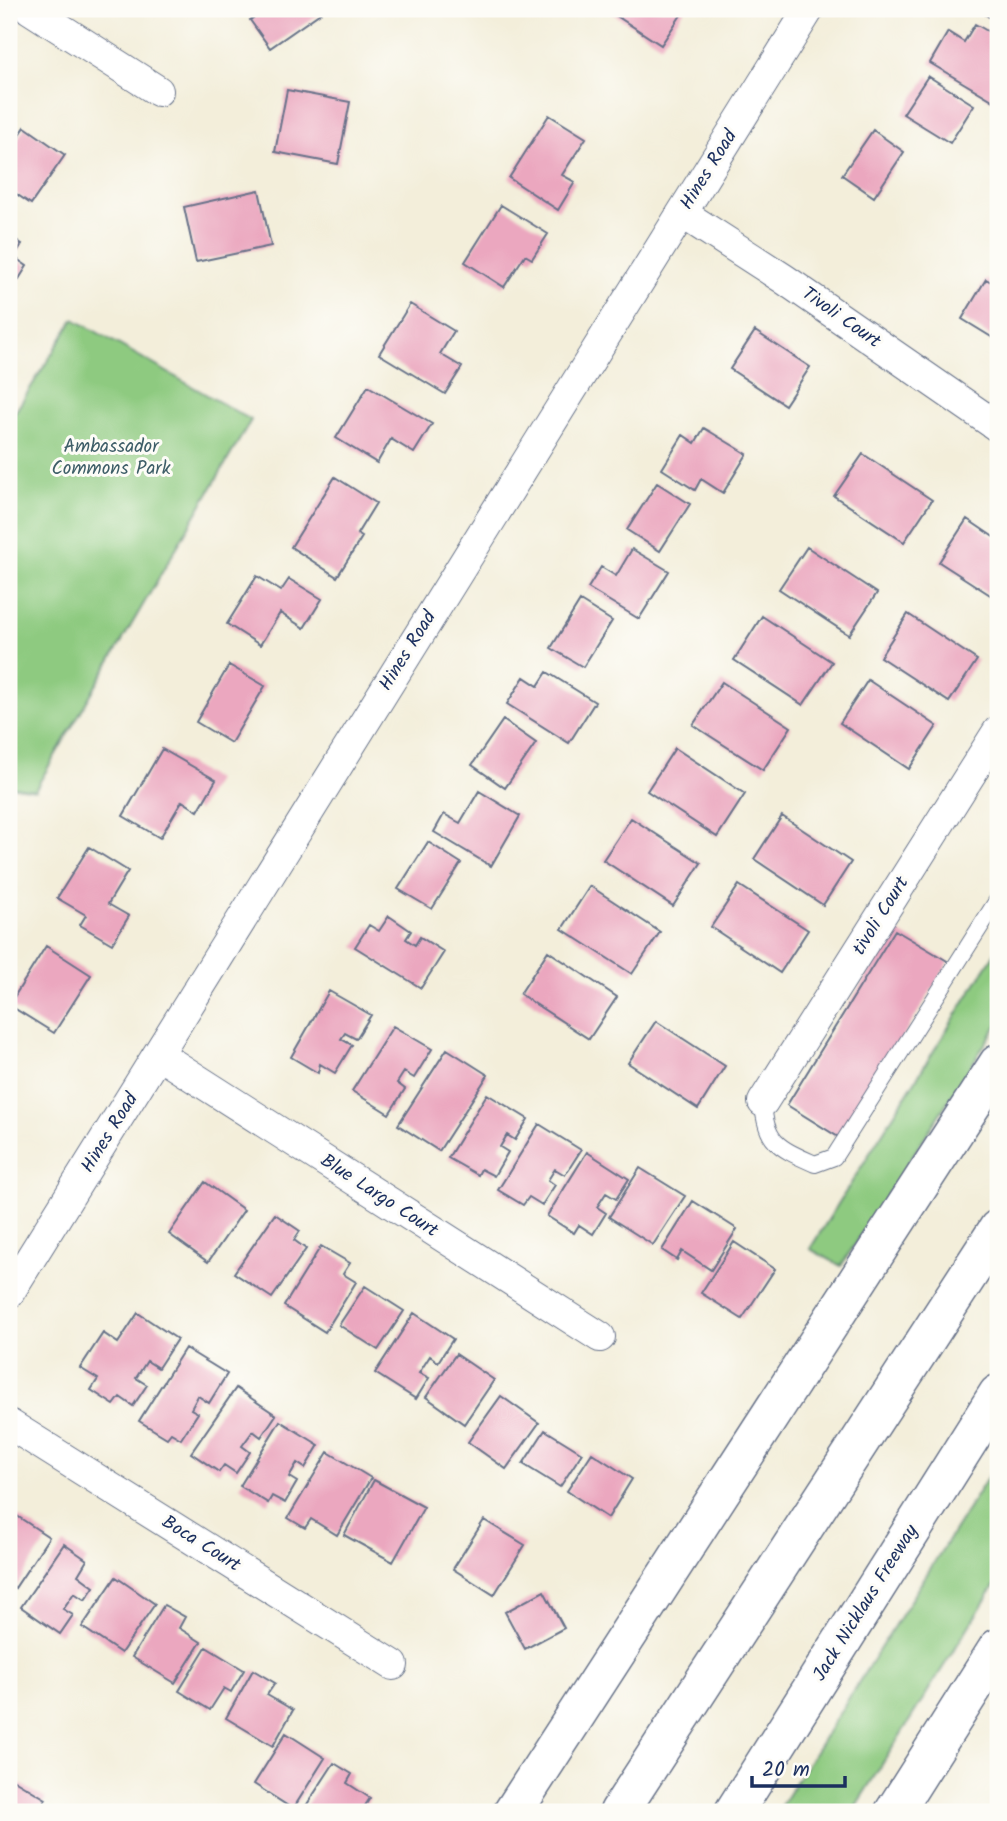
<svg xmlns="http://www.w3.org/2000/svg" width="1007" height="1821" font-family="Kalam,sans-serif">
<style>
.green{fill:#8eca80;stroke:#547c6f;stroke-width:2}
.building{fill:#eba7bf}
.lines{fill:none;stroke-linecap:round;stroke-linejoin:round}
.service-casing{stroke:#677289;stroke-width:18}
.minor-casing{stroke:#677289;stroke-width:32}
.motorway-casing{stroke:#677289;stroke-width:41}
.service{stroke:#fff;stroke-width:16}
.minor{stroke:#fff;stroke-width:30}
.motorway{stroke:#fff;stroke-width:38}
.labels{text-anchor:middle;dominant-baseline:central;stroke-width:6;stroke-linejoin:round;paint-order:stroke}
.street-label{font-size:19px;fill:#1b2f5e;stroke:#fdfcf7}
.park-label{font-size:19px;fill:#3e5e68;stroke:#fdfcf7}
</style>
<rect width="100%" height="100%" fill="#fdfcf7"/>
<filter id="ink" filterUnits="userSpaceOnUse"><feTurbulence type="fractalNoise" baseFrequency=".0143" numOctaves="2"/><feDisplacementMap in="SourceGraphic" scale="14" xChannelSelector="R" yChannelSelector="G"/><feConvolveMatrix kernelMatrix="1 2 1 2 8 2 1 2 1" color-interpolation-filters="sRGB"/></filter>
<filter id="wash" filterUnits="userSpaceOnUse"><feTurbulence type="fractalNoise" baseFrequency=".00686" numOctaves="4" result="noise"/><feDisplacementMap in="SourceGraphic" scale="28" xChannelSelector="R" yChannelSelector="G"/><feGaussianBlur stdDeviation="1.57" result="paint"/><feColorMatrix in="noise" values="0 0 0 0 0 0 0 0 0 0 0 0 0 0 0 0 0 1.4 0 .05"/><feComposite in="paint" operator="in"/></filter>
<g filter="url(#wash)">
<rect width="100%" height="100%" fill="#f3eeda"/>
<!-- green -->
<path class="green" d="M 74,319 L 251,420 L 35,790 L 9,786 L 9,422 Z
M 998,948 L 998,1024 L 841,1266 L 810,1249 Z
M 998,1461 L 998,1580 L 852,1812 L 777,1812 Z"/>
<g id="blocks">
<!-- building -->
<path class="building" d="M 267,9 L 326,9 L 270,48 L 250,20 Z
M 606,9 L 685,9 L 661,45 Z
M 977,9 L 998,9 L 998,23 Z
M 975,24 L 998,37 L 998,93 L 994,101 L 930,63 L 948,32 L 964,42 Z
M 928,76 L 974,105 L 950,143 L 903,114 Z
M 287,90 L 350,102 L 338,164 L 275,152 Z
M 549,115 L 586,138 L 562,175 L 575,182 L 558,210 L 509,178 Z
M 25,127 L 65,155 L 31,204 L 9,189 L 9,151 Z
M 873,130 L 904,152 L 874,197 L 842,175 Z
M 259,190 L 271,246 L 196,262 L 184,207 Z
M 501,205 L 548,234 L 532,259 L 525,255 L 504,287 L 465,262 Z
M 9,235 L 22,244 L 14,257 L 27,266 L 14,287 L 9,284 Z
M 986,279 L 998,286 L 998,341 L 962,319 Z
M 410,304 L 454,331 L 440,354 L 462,367 L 445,394 L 379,354 Z
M 755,331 L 810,367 L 785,405 L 730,369 Z
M 368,386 L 432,424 L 414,453 L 391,439 L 377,463 L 336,438 Z
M 704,428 L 747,454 L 723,493 L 701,479 L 695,490 L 662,469 L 683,435 L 695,443 Z
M 863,454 L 932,500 L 904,542 L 834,496 Z
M 335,477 L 376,503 L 357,534 L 362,537 L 337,577 L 291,547 Z
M 657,483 L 690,504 L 660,551 L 627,530 Z
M 967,519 L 998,540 L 998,600 L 939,562 Z
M 807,547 L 877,593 L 849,635 L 779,589 Z
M 632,549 L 669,571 L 639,619 L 588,588 L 601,567 L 616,576 Z
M 257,576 L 281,591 L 289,579 L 322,599 L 304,628 L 280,613 L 260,645 L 227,624 Z
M 580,601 L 612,621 L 583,667 L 551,648 Z
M 908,614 L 977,660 L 949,702 L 880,657 Z
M 762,616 L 832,662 L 803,705 L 734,660 Z
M 229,665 L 265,686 L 231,743 L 196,722 Z
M 547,672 L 595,702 L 569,743 L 507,704 L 524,677 L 538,686 Z
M 868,680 L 937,726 L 909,769 L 840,723 Z
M 722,682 L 791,727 L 763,770 L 693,725 Z
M 503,720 L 536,743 L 505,788 L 472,765 Z
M 675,748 L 745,794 L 717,837 L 647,791 Z
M 162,749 L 216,780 L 198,811 L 182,801 L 160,838 L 123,816 Z
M 479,791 L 520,816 L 491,866 L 434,832 L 444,814 L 460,823 Z
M 782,816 L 851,862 L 823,905 L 754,859 Z
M 631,818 L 701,863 L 673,906 L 603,860 Z
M 428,842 L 461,863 L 432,909 L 398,889 Z
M 89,847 L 128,871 L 108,904 L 129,916 L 112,944 L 80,925 L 86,915 L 57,898 Z
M 739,885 L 808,930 L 780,973 L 711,927 Z
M 590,886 L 660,932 L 632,974 L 562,929 Z
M 389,916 L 411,931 L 406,939 L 415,945 L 420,937 L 444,952 L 421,988 L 355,947 L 369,925 L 379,931 Z
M 895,930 L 949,962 L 840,1138 L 787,1105 Z
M 46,946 L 91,975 L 54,1033 L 9,1005 Z
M 548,951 L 617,997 L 589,1039 L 520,994 Z
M 329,991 L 371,1015 L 356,1039 L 345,1033 L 341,1039 L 352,1045 L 335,1073 L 320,1064 L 318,1073 L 291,1057 Z
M 656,1021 L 725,1066 L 698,1109 L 628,1063 Z
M 393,1026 L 432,1049 L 414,1078 L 404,1072 L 397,1083 L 405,1089 L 389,1114 L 352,1091 Z
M 447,1049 L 488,1075 L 439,1151 L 398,1125 Z
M 487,1094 L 528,1119 L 515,1140 L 507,1135 L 500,1147 L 508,1152 L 494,1176 L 481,1169 L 478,1175 L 448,1158 Z
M 539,1124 L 581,1150 L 565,1175 L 555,1169 L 548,1180 L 555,1185 L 542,1205 L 529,1197 L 523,1205 L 498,1190 Z
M 587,1152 L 629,1179 L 616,1199 L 606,1193 L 597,1207 L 606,1213 L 593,1234 L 579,1225 L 574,1233 L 547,1216 Z
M 640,1168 L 685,1196 L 653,1245 L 609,1217 Z
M 205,1182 L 244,1210 L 208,1262 L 169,1234 Z
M 693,1201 L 737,1229 L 711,1270 L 682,1251 L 677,1260 L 662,1250 Z
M 275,1214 L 300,1231 L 294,1240 L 306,1249 L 272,1298 L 234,1273 Z
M 734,1242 L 775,1269 L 742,1319 L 701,1293 Z
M 321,1246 L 350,1263 L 343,1274 L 356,1282 L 325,1332 L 284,1306 Z
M 365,1286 L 404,1311 L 378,1350 L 339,1325 Z
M 138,1313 L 177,1339 L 158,1368 L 147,1361 L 136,1378 L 147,1385 L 133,1406 L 120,1397 L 114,1405 L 91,1390 L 98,1379 L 80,1368 L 103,1333 L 118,1343 Z
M 414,1313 L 453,1339 L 438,1362 L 430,1356 L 419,1373 L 429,1378 L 416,1399 L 375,1373 Z
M 185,1348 L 227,1374 L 209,1403 L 198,1396 L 191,1409 L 198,1413 L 181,1439 L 171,1433 L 167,1438 L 139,1421 Z
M 456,1354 L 494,1380 L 464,1424 L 426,1397 Z
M 236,1388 L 276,1415 L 261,1437 L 253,1431 L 242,1446 L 250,1452 L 236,1473 L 224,1465 L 219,1472 L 191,1453 Z
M 501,1396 L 539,1423 L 506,1469 L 468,1442 Z
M 280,1421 L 319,1445 L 305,1468 L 297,1463 L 289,1477 L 297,1482 L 285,1503 L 272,1496 L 268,1503 L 240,1486 Z
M 545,1430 L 582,1453 L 560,1487 L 523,1464 Z
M 328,1452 L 371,1478 L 337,1535 L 311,1519 L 305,1528 L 288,1518 Z
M 592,1453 L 632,1479 L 608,1518 L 567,1491 Z
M 374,1480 L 424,1507 L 393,1562 L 344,1535 Z
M 11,1512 L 49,1537 L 15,1588 L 9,1584 Z
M 484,1520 L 525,1545 L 494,1595 L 453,1569 Z
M 64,1544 L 87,1560 L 78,1575 L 94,1587 L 85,1600 L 74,1593 L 63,1609 L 73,1615 L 60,1634 L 21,1607 Z
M 116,1577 L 155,1604 L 121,1653 L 82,1627 Z
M 544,1591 L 564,1628 L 525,1649 L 505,1612 Z
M 164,1605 L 185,1617 L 179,1628 L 201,1642 L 175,1683 L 132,1657 Z
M 206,1647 L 244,1670 L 231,1692 L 224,1688 L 210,1710 L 179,1691 Z
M 253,1670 L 275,1683 L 267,1695 L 293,1710 L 273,1746 L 226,1718 Z
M 286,1733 L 325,1758 L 293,1809 L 254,1784 Z
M 334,1763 L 352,1774 L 347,1783 L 370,1798 L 361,1812 L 309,1812 L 304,1809 Z
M 9,1777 L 46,1799 L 38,1812 L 9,1812 Z"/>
</g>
</g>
<g filter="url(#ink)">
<use href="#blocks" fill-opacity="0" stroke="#677289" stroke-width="2"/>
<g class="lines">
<defs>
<path id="service" d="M 763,1102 C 765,1143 779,1148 815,1164 L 834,1157 L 998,899"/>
<path id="minor" d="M 30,9 L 158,91
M 682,213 L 784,279 L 998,427
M 159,1055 L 600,1337
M 763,1102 L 998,731
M 9,1293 L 809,9
M 9,1424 L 393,1665"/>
<path id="motorway" d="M 513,1812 L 998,1064
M 619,1812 L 998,1229
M 734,1812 L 998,1394
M 894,1812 L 998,1648"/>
</defs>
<!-- service casing -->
<use href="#service" class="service-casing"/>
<!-- minor casing -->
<use href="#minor" class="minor-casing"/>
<!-- motorway casing -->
<use href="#motorway" class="motorway-casing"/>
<!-- service -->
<use href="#service" class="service"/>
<!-- minor -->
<use href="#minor" class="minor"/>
<!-- motorway -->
<use href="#motorway" class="motorway"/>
</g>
</g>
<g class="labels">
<!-- street labels -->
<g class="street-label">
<text transform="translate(709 170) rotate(-58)">Hines Road</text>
<text transform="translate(841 318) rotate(35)">Tivoli Court</text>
<text transform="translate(408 651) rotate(-58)">Hines Road</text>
<text transform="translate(881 916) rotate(-58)">tivoli Court</text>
<text transform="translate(110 1133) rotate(-58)">Hines Road</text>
<text transform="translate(379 1196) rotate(33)">Blue Largo Court</text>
<text transform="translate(201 1544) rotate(32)">Boca Court</text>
<text transform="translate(866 1603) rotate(-58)">Jack Nicklaus Freeway</text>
</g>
<!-- park labels -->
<g class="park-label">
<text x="111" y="447">Ambassador<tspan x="111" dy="22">Commons Park</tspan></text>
</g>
</g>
<!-- margin -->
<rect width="1007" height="1821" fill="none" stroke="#fdfcf7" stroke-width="35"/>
<!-- scale -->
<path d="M752 1776v10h93v-10" fill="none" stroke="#1b2f5e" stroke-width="3.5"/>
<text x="762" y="1776" font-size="21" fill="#1b2f5e" stroke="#fdfcf7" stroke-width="5" paint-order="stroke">20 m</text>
</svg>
